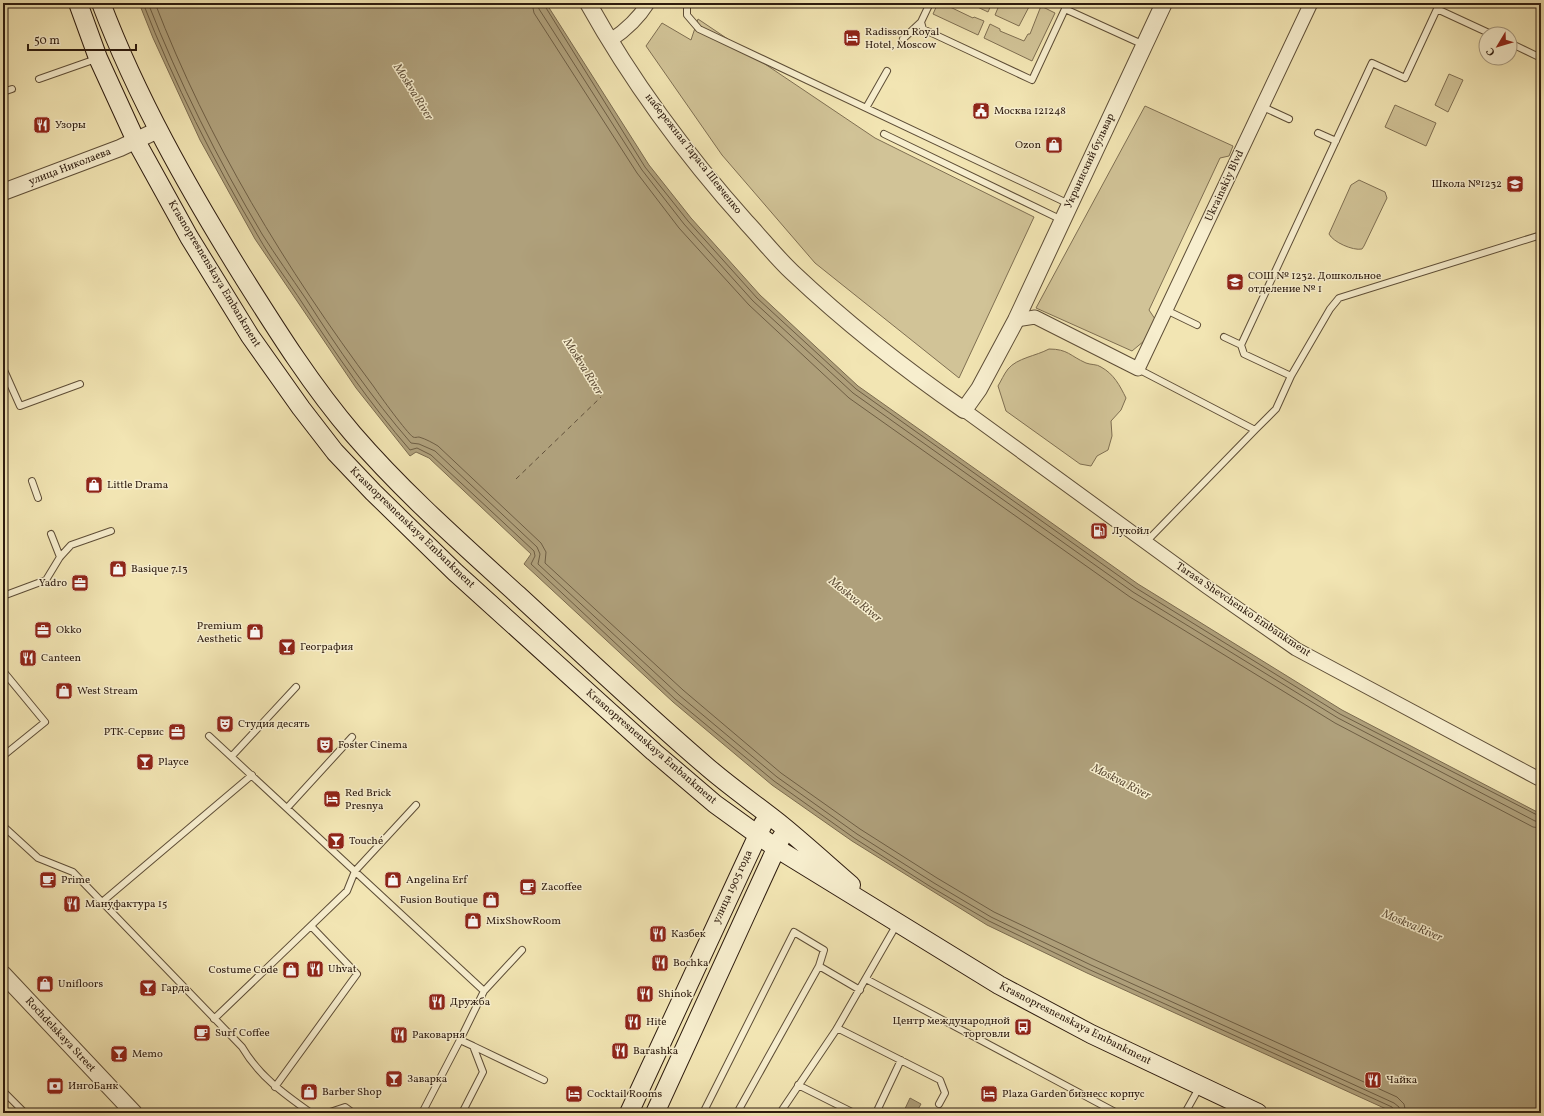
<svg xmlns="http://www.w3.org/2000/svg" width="1544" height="1116" font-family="Vollkorn,serif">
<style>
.green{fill:#d1c397;stroke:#7f6f52}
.water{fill:#afa07b;stroke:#7b6b4f}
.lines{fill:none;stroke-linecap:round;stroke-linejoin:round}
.shore{stroke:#6e5e44;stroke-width:1}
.ferry{stroke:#61503a;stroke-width:1;stroke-dasharray:5 4;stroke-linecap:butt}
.service-casing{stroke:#5e4e37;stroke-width:8}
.minor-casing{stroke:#5e4e37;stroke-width:15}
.tertiary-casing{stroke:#5e4e37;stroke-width:18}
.secondary-casing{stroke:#2d1b0e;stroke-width:20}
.service{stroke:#f7eece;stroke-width:6}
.minor{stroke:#f7eece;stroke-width:13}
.tertiary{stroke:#f7eece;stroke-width:16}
.secondary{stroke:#f7eece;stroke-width:18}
.labels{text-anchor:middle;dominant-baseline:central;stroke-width:3;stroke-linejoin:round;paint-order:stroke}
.poi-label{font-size:11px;fill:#2d1b0e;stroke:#f7eece;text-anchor:start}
.street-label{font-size:11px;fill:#2d1b0e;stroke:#f7eece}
.water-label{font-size:12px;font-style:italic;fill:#61503a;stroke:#f7eece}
</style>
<rect width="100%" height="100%" fill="#f2e5b3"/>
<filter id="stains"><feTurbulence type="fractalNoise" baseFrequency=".005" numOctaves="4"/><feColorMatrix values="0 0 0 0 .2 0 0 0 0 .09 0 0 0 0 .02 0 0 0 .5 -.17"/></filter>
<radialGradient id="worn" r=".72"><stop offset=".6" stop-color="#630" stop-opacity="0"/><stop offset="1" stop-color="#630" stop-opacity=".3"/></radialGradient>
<!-- green -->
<path class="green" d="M 938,3 L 948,4 L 948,6 L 973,18 L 974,17 L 984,21 L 978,35 L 933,14 Z
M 969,3 L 992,3 L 988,12 Z
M 1000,3 L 1031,3 L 1019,26 L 995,15 Z
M 1041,6 L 1055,13 L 1032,61 L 984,38 L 990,24 L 1000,29 L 1000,31 L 1024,41 L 1028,34 L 1030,34 Z
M 698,19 L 875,138 L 1034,217 L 959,378 L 815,263 L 722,155 L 646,46 L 662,23 L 691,40 Z
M 1449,74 L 1463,80 L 1448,112 L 1435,105 Z
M 1395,105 L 1436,123 L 1426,146 L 1385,127 Z
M 1145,106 L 1233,146 L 1229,156 L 1220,158 L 1149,310 L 1155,319 L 1144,341 L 1132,351 L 1036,308 Z
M 1359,180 L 1385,192 L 1387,198 L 1364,246 L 1362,249 C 1353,251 1333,242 1329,234 L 1351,185 Z
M 1049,349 C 1068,349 1070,356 1086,363 C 1091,365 1097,364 1101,367 C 1114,374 1120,386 1126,398 L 1121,410 L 1111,421 L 1112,436 L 1108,450 L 1097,456 L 1091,466 L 1080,464 L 1006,411 L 998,386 C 1001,381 1004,374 1008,369 C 1017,358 1036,356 1049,349 Z"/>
<!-- water -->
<path class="water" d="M 139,3 L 546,3 L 649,165 L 691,218 L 760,295 L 858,386 L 1138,584 L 1342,710 L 1541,814 L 1541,1113 L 1395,1113 L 1087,973 L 987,925 L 852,841 L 772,785 L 673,702 L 524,564 L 531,554 L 429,458 L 416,452 L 410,456 L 356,388 L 255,239 L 200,140 L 153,38 Z
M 910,1098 L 921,1104 L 916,1113 L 903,1113 Z"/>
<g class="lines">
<!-- shore -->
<path class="shore" d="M 143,3 C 174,83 214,162 258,236 C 271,259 288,281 303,304 C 336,354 370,404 410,450 L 417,448 L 431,455 L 534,551 L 535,556 L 531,564 L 675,699 L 774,781 L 854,838 L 931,887 L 989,921 L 1088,969 L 1392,1107 L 1395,1113
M 148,3 C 179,82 218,160 262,234 C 276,256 291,277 306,299 C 338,349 372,398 411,443 L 419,444 L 435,451 L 537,547 L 540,554 L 538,564 L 679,695 L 777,777 L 857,834 L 934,883 L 991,917 L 1091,965 L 1394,1103 L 1399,1107 L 1400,1113
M 155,3 C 208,141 286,269 374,387 C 380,396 407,433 413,437 C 415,438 417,437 419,437 C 426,439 433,443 438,446 L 541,543 L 546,552 L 545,563 L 683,690 L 781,773 L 860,829 L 937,878 L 994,912 L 1093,959 L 1397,1097 L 1404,1104 L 1406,1113
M 532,3 L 534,13 L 637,173 L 679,228 L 749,305 L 849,398 L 1130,597 L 1335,723 L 1533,827 L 1541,828
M 538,3 L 539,9 L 642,170 L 684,224 L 753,301 L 853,393 L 1133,592 L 1338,718 L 1535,821 L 1541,822
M 543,3 L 645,167 L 688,221 L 757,298 L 856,389 L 1136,588 L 1340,714 L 1541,817"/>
<!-- ferry -->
<path class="ferry" d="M 516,479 L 601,397"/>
<defs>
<path id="service" d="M 687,3 L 687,15 L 699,29 L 1069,204
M 930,3 L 921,22 L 923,29 L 1032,80 L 1065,9
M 1067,3 L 1065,9 L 1144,45
M 903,39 L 921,22
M 1510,43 L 1541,58
M 39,79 L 96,59
M 3,92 L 12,89
M 1263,107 L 1289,119
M 866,108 L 887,71
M 1318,133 L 1336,141
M 884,134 L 1062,220
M 1166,310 L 1197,325
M 1224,337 L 1241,345 L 1372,63 L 1405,78 L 1437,9 L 1491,34
M 1241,345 L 1244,354 L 1291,376
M 3,368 L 20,406 L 80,384
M 1138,369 L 1255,430 L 1276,409 L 1291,376 L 1330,309 L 1339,298 L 1541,235
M 32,481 L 38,498
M 51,534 L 60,557
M 1146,542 L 1255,430
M 3,596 L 46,580 L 60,557 L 71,545 L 111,531
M 3,671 L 45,722 L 3,756
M 209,736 L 484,991
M 232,756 L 296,687
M 287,808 L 352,737
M 3,826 L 38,858 L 73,872 L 242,1047 C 259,1076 284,1094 311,1113
M 102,902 L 252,775
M 819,966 L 860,990
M 866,979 L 1117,1113
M 214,1019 L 347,891 L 355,871 L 416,805
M 837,1028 L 940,1080 L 945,1093 L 939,1104
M 473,1046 L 544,1080
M 798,1085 L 854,1113
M 275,1087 L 357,974 L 311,926
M 3,1091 L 25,1113
M 327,1113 L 345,1107 L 353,1113
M 422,1113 L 460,1040
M 462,1113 L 483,1072 L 473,1046 L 460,1040 L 484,991 L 522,950
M 703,1113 L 794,932 L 824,950 L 819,966 L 737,1113
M 780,1113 L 836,1030 L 897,924
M 876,1113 L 901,1060
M 1185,1113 L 1199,1088"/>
<path id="minor" d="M 611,40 C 626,30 638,19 648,3
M 1016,320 L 1035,317 L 1138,369 L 1311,3
M 964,410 L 1207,587 L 1296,649 L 1541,780"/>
<path id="tertiary" d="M 588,3 C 632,82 687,156 747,223 C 762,239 776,257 792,272 C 846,323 903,368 964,410 L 979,389 L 1016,320 L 1164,3
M 3,192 L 120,148 L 158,130
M 3,974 L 134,1113"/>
<path id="secondary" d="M 78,3 L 98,58 L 136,141 L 189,237 L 250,336 L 301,408 L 335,452 L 373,492 L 455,572 L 654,752 L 715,804 L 776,848 L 999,985 L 1091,1034 L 1258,1113
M 101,3 C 137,98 188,188 242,275 C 276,329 311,385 353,434 C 403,492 461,543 518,595 C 580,652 641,710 705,765 C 730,787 758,806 784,827 C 807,846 829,866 851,885
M 629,1113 L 763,824
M 655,1113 L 781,838"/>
</defs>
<!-- service casing -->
<use href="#service" class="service-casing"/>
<!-- minor casing -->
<use href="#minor" class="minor-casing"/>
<!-- tertiary casing -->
<use href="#tertiary" class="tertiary-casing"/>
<!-- secondary casing -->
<use href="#secondary" class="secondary-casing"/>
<!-- service -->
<use href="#service" class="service"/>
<!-- minor -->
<use href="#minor" class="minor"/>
<!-- tertiary -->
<use href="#tertiary" class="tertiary"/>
<!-- secondary -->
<use href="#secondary" class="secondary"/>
</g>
<!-- icons -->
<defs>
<symbol id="hotel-square" viewBox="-11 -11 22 22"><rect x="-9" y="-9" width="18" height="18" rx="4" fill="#8f2418" stroke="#f7eece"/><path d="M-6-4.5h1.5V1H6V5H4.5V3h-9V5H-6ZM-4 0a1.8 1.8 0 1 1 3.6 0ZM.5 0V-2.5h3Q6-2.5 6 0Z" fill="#fff"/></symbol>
<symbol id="civic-square" viewBox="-11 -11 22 22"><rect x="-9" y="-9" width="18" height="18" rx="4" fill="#8f2418" stroke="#f7eece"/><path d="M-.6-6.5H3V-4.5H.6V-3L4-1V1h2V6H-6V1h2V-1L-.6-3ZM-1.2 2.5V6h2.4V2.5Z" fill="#fff"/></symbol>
<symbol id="restaurant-square" viewBox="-11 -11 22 22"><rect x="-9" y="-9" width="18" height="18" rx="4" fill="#8f2418" stroke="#f7eece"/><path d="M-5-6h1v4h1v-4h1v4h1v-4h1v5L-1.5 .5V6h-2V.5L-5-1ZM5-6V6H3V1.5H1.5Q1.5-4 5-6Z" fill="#fff"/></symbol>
<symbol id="shop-square" viewBox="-11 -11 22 22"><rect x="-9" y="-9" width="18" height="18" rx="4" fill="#8f2418" stroke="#f7eece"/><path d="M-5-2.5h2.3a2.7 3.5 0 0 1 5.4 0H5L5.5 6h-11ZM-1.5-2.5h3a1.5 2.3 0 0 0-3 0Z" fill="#fff"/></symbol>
<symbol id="school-square" viewBox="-11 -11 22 22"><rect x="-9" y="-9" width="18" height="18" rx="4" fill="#8f2418" stroke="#f7eece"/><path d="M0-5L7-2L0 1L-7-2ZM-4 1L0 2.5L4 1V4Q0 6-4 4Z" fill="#fff"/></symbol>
<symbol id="fuel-square" viewBox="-11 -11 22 22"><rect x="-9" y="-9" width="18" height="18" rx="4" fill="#8f2418" stroke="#f7eece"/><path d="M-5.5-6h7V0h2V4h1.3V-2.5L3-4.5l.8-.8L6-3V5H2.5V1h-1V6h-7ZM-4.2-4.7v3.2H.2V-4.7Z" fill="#fff"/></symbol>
<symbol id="office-square" viewBox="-11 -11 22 22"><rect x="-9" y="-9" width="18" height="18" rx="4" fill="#8f2418" stroke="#f7eece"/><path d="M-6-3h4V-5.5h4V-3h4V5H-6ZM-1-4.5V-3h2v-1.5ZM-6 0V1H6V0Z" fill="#fff"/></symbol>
<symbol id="bar-square" viewBox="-11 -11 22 22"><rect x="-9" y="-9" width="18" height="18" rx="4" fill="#8f2418" stroke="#f7eece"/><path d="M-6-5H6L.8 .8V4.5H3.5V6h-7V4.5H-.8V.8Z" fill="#fff"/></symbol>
<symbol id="theatre-square" viewBox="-11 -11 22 22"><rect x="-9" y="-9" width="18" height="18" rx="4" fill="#8f2418" stroke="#f7eece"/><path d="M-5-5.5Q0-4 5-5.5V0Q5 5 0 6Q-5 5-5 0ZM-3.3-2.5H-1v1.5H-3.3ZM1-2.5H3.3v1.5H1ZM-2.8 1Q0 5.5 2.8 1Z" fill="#fff"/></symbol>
<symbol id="cafe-square" viewBox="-11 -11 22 22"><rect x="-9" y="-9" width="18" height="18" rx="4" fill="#8f2418" stroke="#f7eece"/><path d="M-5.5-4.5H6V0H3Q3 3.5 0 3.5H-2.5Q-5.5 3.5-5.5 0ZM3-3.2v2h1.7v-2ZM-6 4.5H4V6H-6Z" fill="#fff"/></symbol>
<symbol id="bus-square" viewBox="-11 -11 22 22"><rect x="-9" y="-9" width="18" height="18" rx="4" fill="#8f2418" stroke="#f7eece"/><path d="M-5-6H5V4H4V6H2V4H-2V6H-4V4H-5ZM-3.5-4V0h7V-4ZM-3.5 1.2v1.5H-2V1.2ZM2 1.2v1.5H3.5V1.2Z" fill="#fff"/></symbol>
<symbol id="bank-square" viewBox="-11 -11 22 22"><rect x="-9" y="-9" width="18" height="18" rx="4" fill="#8f2418" stroke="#f7eece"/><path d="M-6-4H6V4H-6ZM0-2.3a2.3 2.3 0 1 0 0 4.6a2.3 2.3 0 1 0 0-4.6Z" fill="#fff"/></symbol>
</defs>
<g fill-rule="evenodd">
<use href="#hotel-square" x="842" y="28" width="20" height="20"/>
<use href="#civic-square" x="971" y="101" width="20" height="20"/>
<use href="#restaurant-square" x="32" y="115" width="20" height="20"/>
<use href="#shop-square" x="1044" y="135" width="20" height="20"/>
<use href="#school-square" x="1505" y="174" width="20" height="20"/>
<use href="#school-square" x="1225" y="272" width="20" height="20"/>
<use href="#shop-square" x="84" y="475" width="20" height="20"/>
<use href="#fuel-square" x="1089" y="521" width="20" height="20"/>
<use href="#shop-square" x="108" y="559" width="20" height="20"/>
<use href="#office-square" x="70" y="573" width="20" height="20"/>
<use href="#office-square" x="33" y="620" width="20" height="20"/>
<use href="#shop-square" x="245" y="622" width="20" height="20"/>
<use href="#bar-square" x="277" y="637" width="20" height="20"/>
<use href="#restaurant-square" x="18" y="648" width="20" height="20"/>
<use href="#shop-square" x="54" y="681" width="20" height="20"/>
<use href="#theatre-square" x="215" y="714" width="20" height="20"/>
<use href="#office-square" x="167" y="722" width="20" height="20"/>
<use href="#theatre-square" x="315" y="735" width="20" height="20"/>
<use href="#bar-square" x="135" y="752" width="20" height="20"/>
<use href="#hotel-square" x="322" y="789" width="20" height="20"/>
<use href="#bar-square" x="326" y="831" width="20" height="20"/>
<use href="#cafe-square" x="38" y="870" width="20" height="20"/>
<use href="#shop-square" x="383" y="870" width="20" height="20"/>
<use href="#cafe-square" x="518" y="877" width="20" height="20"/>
<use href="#shop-square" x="481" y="890" width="20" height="20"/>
<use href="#restaurant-square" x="62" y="894" width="20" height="20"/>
<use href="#shop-square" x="463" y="911" width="20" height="20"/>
<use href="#restaurant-square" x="648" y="924" width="20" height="20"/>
<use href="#restaurant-square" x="650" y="953" width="20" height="20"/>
<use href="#restaurant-square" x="305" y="959" width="20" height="20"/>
<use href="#shop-square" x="281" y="960" width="20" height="20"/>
<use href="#shop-square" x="35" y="974" width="20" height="20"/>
<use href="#bar-square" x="138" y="978" width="20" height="20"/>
<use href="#restaurant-square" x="635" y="984" width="20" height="20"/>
<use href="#restaurant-square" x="427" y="992" width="20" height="20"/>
<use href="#restaurant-square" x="623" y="1012" width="20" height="20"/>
<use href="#bus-square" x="1013" y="1017" width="20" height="20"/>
<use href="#cafe-square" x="192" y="1023" width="20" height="20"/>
<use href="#restaurant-square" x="389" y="1025" width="20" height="20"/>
<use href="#restaurant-square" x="610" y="1041" width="20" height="20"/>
<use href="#bar-square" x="109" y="1044" width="20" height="20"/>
<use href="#bar-square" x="384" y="1069" width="20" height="20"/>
<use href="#restaurant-square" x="1363" y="1070" width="20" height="20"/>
<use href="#bank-square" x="45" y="1076" width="20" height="20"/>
<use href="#shop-square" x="299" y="1082" width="20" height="20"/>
<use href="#hotel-square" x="564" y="1084" width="20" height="20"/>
<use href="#hotel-square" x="979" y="1084" width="20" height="20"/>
</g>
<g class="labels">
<!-- poi labels -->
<g class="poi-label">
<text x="865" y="32">Radisson Royal<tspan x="865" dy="13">Hotel, Moscow</tspan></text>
<text x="994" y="111">Москва 121248</text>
<text x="55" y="125">Узоры</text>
<text x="1041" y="145" text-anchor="end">Ozon</text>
<text x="1502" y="184" text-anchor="end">Школа №1232</text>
<text x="1248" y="276">СОШ № 1232. Дошкольное<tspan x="1248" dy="13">отделение № 1</tspan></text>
<text x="107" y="485">Little Drama</text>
<text x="1112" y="531">Лукойл</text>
<text x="131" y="569">Basique 7.13</text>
<text x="67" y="583" text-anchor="end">Yadro</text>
<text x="242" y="626" text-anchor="end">Premium<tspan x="242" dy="13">Aesthetic</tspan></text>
<text x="56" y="630">Okko</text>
<text x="300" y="647">География</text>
<text x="41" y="658">Canteen</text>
<text x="77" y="691">West Stream</text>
<text x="238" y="724">Студия десять</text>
<text x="164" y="732" text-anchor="end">РТК-Сервис</text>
<text x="338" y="745">Foster Cinema</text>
<text x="158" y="762">Playce</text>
<text x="345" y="793">Red Brick<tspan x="345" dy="13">Presnya</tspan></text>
<text x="349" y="841">Touché</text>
<text x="61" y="880">Prime</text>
<text x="406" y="880">Angelina Erf</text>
<text x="541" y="887">Zacoffee</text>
<text x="478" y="900" text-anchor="end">Fusion Boutique</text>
<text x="85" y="904">Мануфактура 15</text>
<text x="486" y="921">MixShowRoom</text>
<text x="671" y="934">Казбек</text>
<text x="673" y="963">Bochka</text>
<text x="328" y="969">Uhvat</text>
<text x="278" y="970" text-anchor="end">Costume Code</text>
<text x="58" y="984">Unifloors</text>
<text x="161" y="988">Гарда</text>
<text x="658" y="994">Shinok</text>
<text x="450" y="1002">Дружба</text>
<text x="1010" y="1021" text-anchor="end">Центр международной<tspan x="1010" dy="13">торговли</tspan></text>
<text x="646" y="1022">Hite</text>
<text x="215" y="1033">Surf Coffee</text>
<text x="412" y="1035">Раковарня</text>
<text x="633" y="1051">Barashka</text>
<text x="132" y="1054">Memo</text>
<text x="407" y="1079">Заварка</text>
<text x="1386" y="1080">Чайка</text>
<text x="68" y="1086">ИнгоБанк</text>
<text x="322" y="1092">Barber Shop</text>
<text x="587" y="1094">Cocktail Rooms</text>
<text x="1002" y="1094">Plaza Garden бизнесс корпус</text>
</g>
<!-- street labels -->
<g class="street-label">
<text transform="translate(693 154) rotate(52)">набережная Тараса Шевченко</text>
<text transform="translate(1090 161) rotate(-65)">Украинский бульвар</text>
<text transform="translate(70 167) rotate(-21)">улица Николаева</text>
<text transform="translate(1225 186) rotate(-65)">Ukrainskiy Blvd</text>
<text transform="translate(214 274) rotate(59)">Krasnopresnenskaya Embankment</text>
<text transform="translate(412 528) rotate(44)">Krasnopresnenskaya Embankment</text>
<text transform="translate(1243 610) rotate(34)">Tarasa Shevchenko Embankment</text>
<text transform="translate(651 747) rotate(41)">Krasnopresnenskaya Embankment</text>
<text transform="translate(733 887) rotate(-65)">улица 1905 года</text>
<text transform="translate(1075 1024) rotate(27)">Krasnopresnenskaya Embankment</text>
<text transform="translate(60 1035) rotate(47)">Rochdelskaya Street</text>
</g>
<!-- water labels -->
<g class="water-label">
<text transform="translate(413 92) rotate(58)">Moskva River</text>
<text transform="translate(583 367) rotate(58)">Moskva River</text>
<text transform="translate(855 600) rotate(39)">Moskva River</text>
<text transform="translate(1121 782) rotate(27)">Moskva River</text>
<text transform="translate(1412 926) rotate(23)">Moskva River</text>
</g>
</g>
<!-- margin -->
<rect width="1544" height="1116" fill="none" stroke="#f2e5b3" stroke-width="16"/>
<rect x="4" y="4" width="1536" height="1108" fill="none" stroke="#2d1b0e" stroke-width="2"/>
<rect x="8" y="8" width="1528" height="1100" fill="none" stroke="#2d1b0e"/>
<!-- north arrow -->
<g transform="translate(1498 46) rotate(232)"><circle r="19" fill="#f7eece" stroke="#a69a81"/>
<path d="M0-3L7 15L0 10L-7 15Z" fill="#8f2418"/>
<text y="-6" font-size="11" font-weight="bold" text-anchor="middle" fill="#2d1b0e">С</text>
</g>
<!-- scale -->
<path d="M28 44v6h108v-6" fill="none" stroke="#2d1b0e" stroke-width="2"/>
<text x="34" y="44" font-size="12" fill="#2d1b0e" stroke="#f7eece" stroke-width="3" paint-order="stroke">50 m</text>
<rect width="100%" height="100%" filter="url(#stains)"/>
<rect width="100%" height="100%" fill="url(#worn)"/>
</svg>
